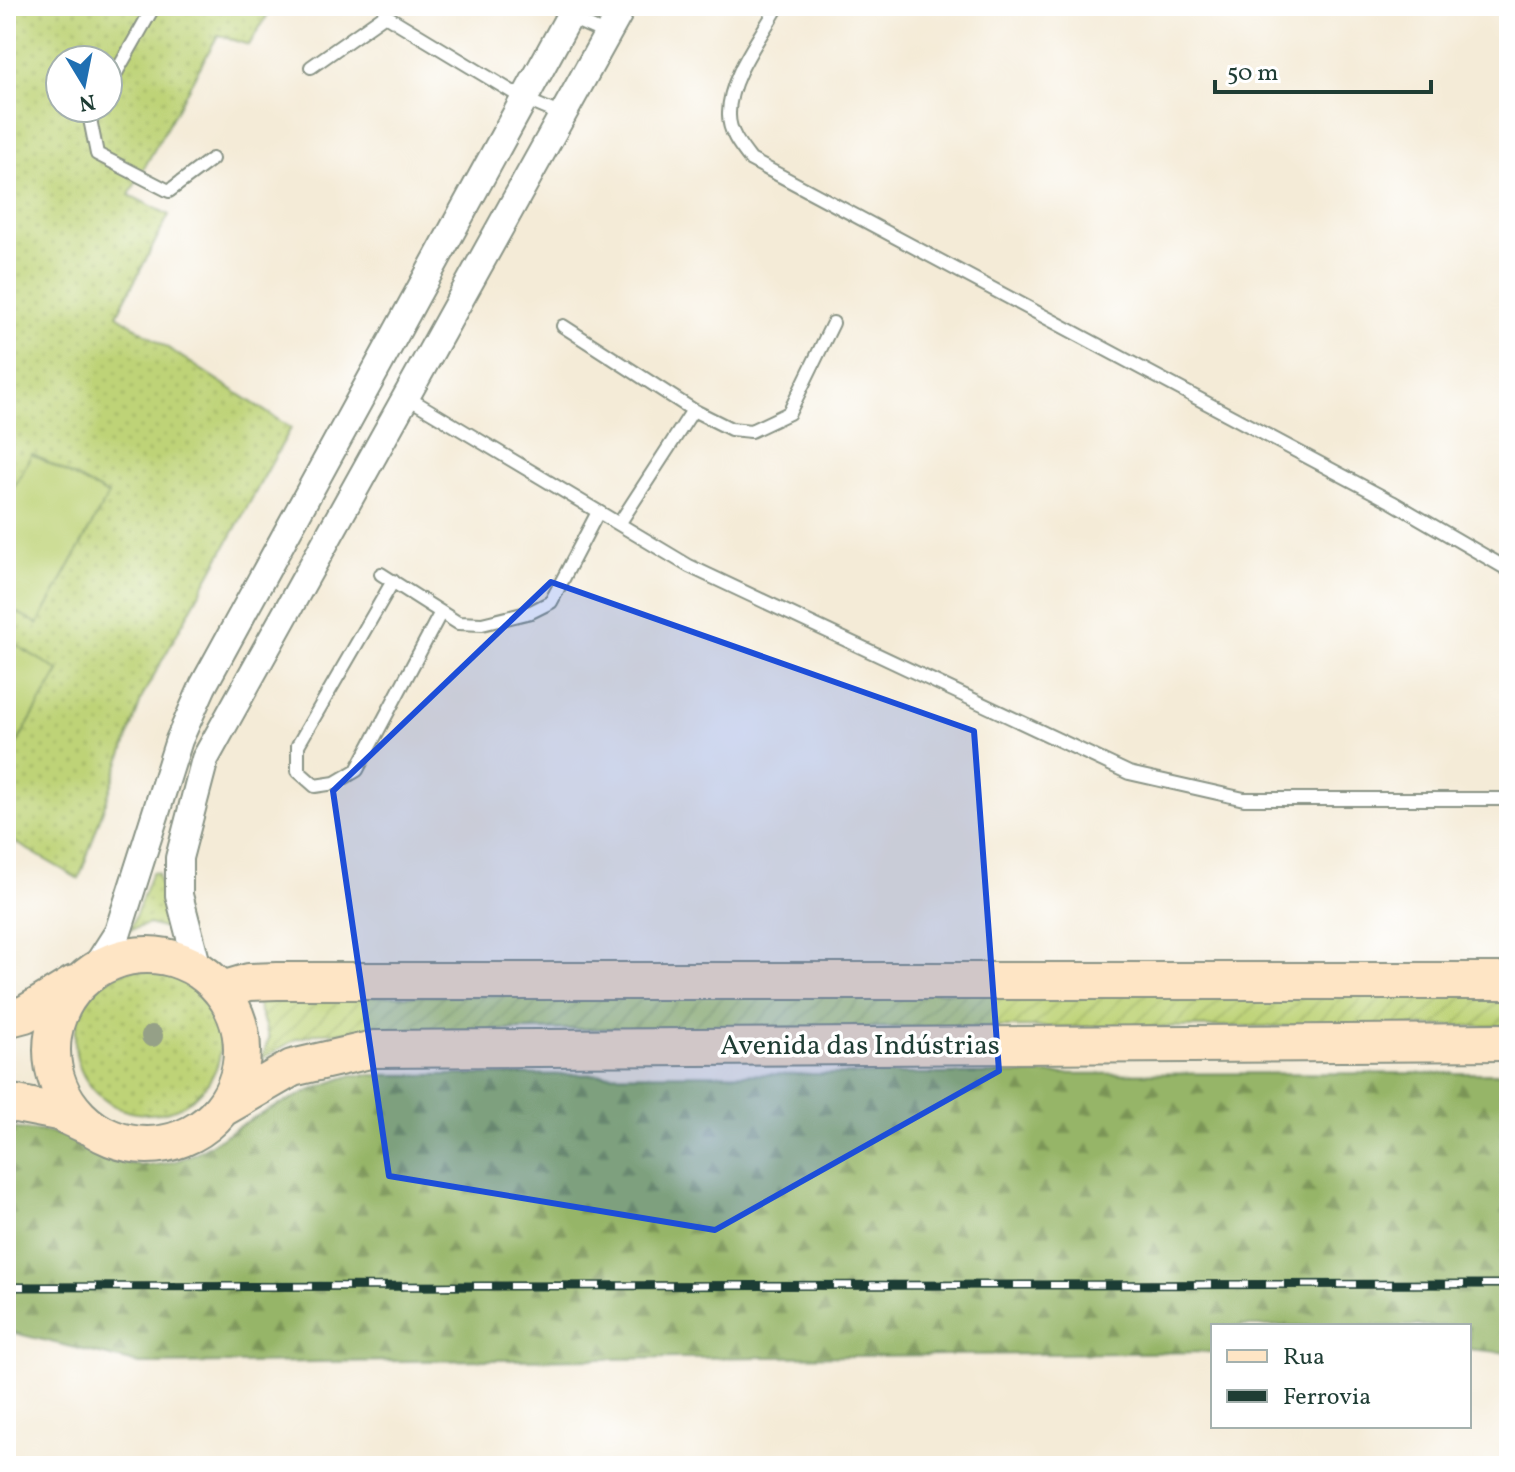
<svg xmlns="http://www.w3.org/2000/svg" width="1515" height="1472" font-family="Vollkorn,serif">
<style>
.grass{fill:url(#grass-dots);stroke:#6e8856;stroke-width:2;fill-rule:evenodd}
.forest{fill:url(#forest-firs);stroke:#5a794e;stroke-width:2}
.garden{fill:url(#garden-furrows);stroke:#6e8856;stroke-width:2}
.pitch{fill:#bed377;stroke:#6e8856;stroke-width:2}
.lines{fill:none;stroke-linecap:round;stroke-linejoin:round}
.lane-casing{stroke:#8a9486;stroke-width:16}
.street-casing{stroke:#8a9486;stroke-width:30}
.secondary-casing{stroke:#8a9486;stroke-width:40}
.path{stroke:#8a9486;stroke-width:5;stroke-dasharray:6 6;stroke-linecap:butt}
.lane{stroke:#fff;stroke-width:12}
.street{stroke:#fff;stroke-width:26}
.secondary{stroke:#fee5c5;stroke-width:36}
.rail-casing{stroke:#1f3d34;stroke-width:9}
.rail{stroke:#fff;stroke-width:6;stroke-dasharray:18;stroke-linecap:butt}
.tree{fill:#95a087}
.marked{fill:#1d4ed8;fill-opacity:0.2;stroke:#1d4ed8;stroke-width:6;stroke-linejoin:round}
.labels{text-anchor:middle;dominant-baseline:central;stroke-width:7;stroke-linejoin:round;paint-order:stroke}
.street-label{font-size:28px;fill:#1f3d34;stroke:#fff}
</style>
<defs>
<pattern id="grass-dots" width="8" height="8" patternUnits="userSpaceOnUse" patternTransform="scale(2)"><rect width="8" height="8" fill="#bed377"/><path d="M2 2h.1M6 6h.1" fill="none" stroke="#a3b668" stroke-width="1.8" stroke-linecap="round"/></pattern>
<pattern id="forest-firs" width="22" height="20" patternUnits="userSpaceOnUse" patternTransform="scale(2)"><rect width="22" height="20" fill="#96b568"/><path d="M5 1l3.5 6h-7zM16 11l3.5 6h-7z" fill="#7a9456"/></pattern>
<pattern id="garden-furrows" width="10" height="10" patternUnits="userSpaceOnUse" patternTransform="scale(2)"><rect width="10" height="10" fill="#bed377"/><path d="M-1 1l2-2M0 10L10 0M9 11l2-2" fill="none" stroke="#a3b668"/></pattern>
</defs>
<rect width="100%" height="100%" fill="#fff"/>
<filter id="ink" filterUnits="userSpaceOnUse"><feTurbulence type="fractalNoise" baseFrequency=".0125" numOctaves="2"/><feDisplacementMap in="SourceGraphic" scale="16" xChannelSelector="R" yChannelSelector="G"/><feConvolveMatrix kernelMatrix="1 2 1 2 8 2 1 2 1" color-interpolation-filters="sRGB"/></filter>
<filter id="wash" filterUnits="userSpaceOnUse"><feTurbulence type="fractalNoise" baseFrequency=".006" numOctaves="4" result="noise"/><feDisplacementMap in="SourceGraphic" scale="32" xChannelSelector="R" yChannelSelector="G"/><feGaussianBlur stdDeviation="1.8" result="paint"/><feColorMatrix in="noise" values="0 0 0 0 0 0 0 0 0 0 0 0 0 0 0 0 0 1.4 0 .05"/><feComposite in="paint" operator="in"/></filter>
<g filter="url(#wash)">
<rect width="100%" height="100%" fill="#f4ebd7"/>
<!-- grass -->
<path class="grass" d="M 6,6 L 273,6 L 249,45 L 218,35 L 129,195 L 169,215 L 117,315 L 291,428 L 143,695 L 79,879 L 6,837 ZM 60,60 L 108,60 L 108,108 L 60,108 Z
M 152,872 L 158,873 L 169,930 L 149,924 L 130,930 Z
M75 1041a73 73 0 1 1 146 0a73 73 0 1 1-146 0Z"/>
<!-- forest -->
<path class="forest" d="M 1509,1073 L 1509,1353 L 1469,1349 L 1469,1326 L 1213,1326 L 1213,1352 L 140,1364 L 6,1331 L 6,1128 C 26,1130 48,1130 67,1137 C 91,1147 114,1163 141,1165 C 189,1168 217,1137 257,1116 C 288,1100 319,1085 353,1075 Z"/>
<!-- garden -->
<path class="garden" d="M 1509,988 L 1509,1026 L 646,1028 L 318,1033 L 296,1039 L 261,1060 L 269,1038 L 255,997 Z"/>
<!-- pitch -->
<path class="pitch" d="M 32,454 L 108,495 L 38,624 L 6,606 L 6,501 Z
M 6,639 L 59,671 L 6,762 Z"/>
</g>
<g filter="url(#ink)">
<g class="lines">
<defs>
<path id="lane" d="M 778,6 C 761,37 728,78 729,115 C 729,133 741,147 751,160 L 1392,502 L 1509,570
M 566,16 L 607,34
M 311,67 L 385,15 L 524,99 L 562,115
M 108,87 L 154,6
M 96,108 L 90,119 L 97,154 L 169,191 L 212,159
M 563,326 L 693,410 L 619,524
M 405,396 L 689,566 L 1129,773 L 1244,799 L 1509,799
M 693,410 L 731,429 L 751,431 L 789,413 L 833,323
M 381,574 L 458,623 L 482,624 L 531,612 L 551,602 L 598,512
M 393,581 L 298,745 L 298,771 L 315,786 L 335,783 L 357,770 L 441,612"/>
<path id="street" d="M 198,968 L 179,895 L 179,858 L 205,759 L 623,6
M 93,971 L 118,932 L 179,740 L 203,686 L 575,6"/>
<path id="secondary" d="M52 1050a95 95 0 1 1 190 0a95 95 0 1 1-190 0Z
M 222,990 L 249,982 L 277,981 L 1509,981
M 6,1019 L 25,1014 L 74,984
M 6,1102 L 58,1112 L 88,1126
M 223,1108 L 292,1068 L 374,1049 L 1509,1042"/>
</defs>
<!-- lane casing -->
<use href="#lane" class="lane-casing"/>
<!-- street casing -->
<use href="#street" class="street-casing"/>
<!-- secondary casing -->
<use href="#secondary" class="secondary-casing"/>
<!-- path -->
<path class="path" d="M 106,1149 C 146,1164 179,1162 214,1138"/>
<!-- lane -->
<use href="#lane" class="lane"/>
<!-- street -->
<use href="#street" class="street"/>
<!-- secondary -->
<use href="#secondary" class="secondary"/>
<defs>
<path id="rail" d="M 6,1287 L 1509,1284"/>
</defs>
<!-- rail casing -->
<use href="#rail" class="rail-casing"/>
<!-- rail -->
<use href="#rail" class="rail"/>
</g>
<!-- trees -->
<circle class="tree" cx="152" cy="1036" r="11"/>
</g>
<!-- marked area -->
<path class="marked" d="M 551,582 L 974,731 L 999,1071 L 715,1230 L 389,1176 L 333,791 Z"/>
<g class="labels">
<!-- street labels -->
<g class="street-label">
<text x="860" y="1046">Avenida das Indústrias</text>
</g>
</g>
<!-- margin -->
<rect width="1515" height="1472" fill="none" stroke="#fff" stroke-width="32"/>
<!-- legend -->
<rect x="1211" y="1324" width="260" height="104" fill="#ffffff" stroke="#a5b1ae" stroke-width="2"/>
<rect x="1227" y="1350" width="40" height="12" fill="#fee5c5" stroke="#a5b1ae" stroke-width="2"/>
<text x="1283" y="1364" font-size="24" fill="#1f3d34">Rua</text>
<rect x="1227" y="1390" width="40" height="12" fill="#1f3d34" stroke="#a5b1ae" stroke-width="2"/>
<text x="1283" y="1404" font-size="24" fill="#1f3d34">Ferrovia</text>
<!-- north arrow -->
<g transform="translate(84 84) rotate(170)"><circle r="38" fill="#ffffff" stroke="#a5b1ae" stroke-width="2"/>
<path d="M0-6L14 30L0 20L-14 30Z" fill="#1f6fb2"/>
<text y="-12" font-size="22" font-weight="bold" text-anchor="middle" fill="#1f3d34">N</text>
</g>
<!-- scale -->
<path d="M1215 80v12h216v-12" fill="none" stroke="#1f3d34" stroke-width="4"/>
<text x="1227" y="80" font-size="24" fill="#1f3d34" stroke="#ffffff" stroke-width="6" paint-order="stroke">50 m</text>
</svg>
